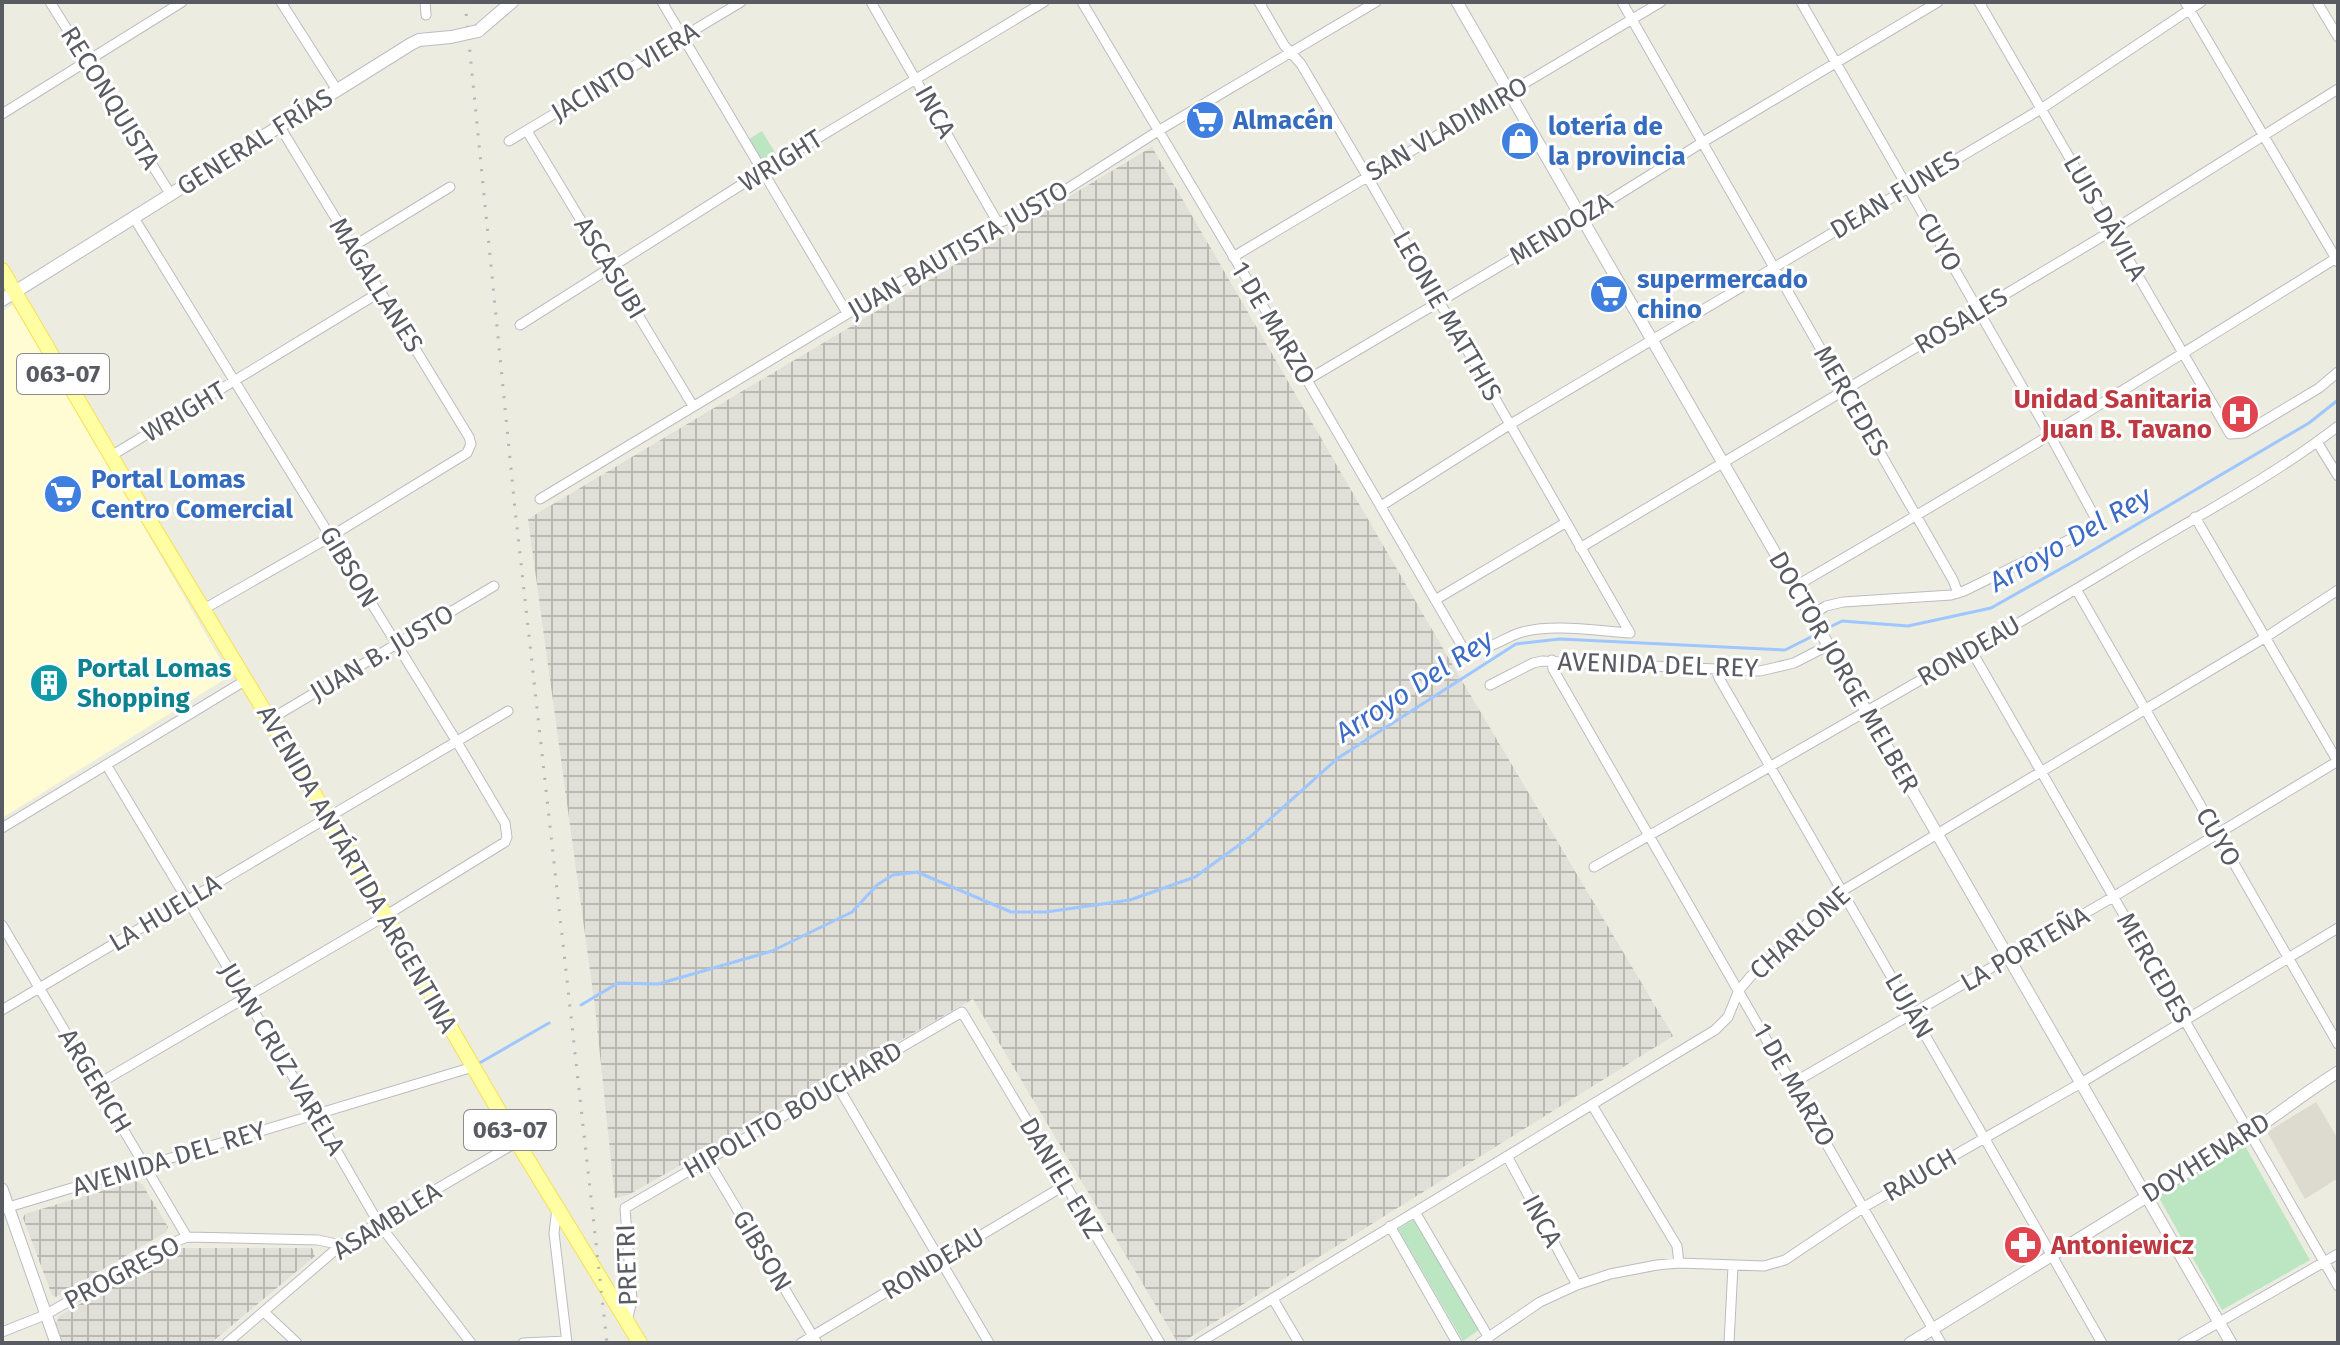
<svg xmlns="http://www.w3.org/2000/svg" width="2340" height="1345" font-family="'Fira Sans',sans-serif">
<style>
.commercial{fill:#fffbd3}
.industrial{fill:url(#industrial-grid)}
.education{fill:#dddbcf}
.green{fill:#bbe6c1}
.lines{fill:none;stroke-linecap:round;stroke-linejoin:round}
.stream{stroke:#9ec6ff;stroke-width:3}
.minor-casing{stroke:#bbbcc3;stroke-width:11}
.tertiary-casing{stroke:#bbbcc3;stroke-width:13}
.secondary-casing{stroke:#bbbdc5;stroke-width:14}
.primary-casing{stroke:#f7e14f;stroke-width:16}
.minor{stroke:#fff;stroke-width:9}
.tertiary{stroke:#fff;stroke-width:11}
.secondary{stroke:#fff;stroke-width:12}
.primary{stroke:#fffea3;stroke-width:14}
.rail{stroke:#b4b4b5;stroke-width:3;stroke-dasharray:2 10;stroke-linecap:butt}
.secondary-bridge-casing{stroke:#bbbdc5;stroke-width:14;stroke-linecap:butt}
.secondary-bridge{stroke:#fff;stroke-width:12}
.labels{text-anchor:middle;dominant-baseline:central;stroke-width:6;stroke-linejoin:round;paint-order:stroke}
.shield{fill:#fff;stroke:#8b8c91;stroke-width:2}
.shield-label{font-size:24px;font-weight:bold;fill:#595b62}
.street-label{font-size:26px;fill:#595b62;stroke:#fff}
.shop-label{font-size:26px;font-weight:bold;fill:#366cbe;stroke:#fff;text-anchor:start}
.health-label{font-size:26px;font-weight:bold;fill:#be3a42;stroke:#fff;text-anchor:end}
.culture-label{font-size:26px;font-weight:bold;fill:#0d838f;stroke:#fff;text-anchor:start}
.water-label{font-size:28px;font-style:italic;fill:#3c6ac7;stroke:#fff}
</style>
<defs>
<pattern id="industrial-grid" width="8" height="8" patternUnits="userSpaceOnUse" patternTransform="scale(2)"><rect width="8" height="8" fill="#e0dfd8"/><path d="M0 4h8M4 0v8" fill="none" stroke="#b9b8b3"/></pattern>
</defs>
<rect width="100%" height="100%" fill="#edece0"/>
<!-- commercial -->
<path class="commercial" d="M 15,303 L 230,676 L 2,818 L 2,312 Z"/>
<!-- industrial -->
<path class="industrial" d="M 1152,147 L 1452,664 L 1673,1036 L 1181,1343 L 1178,1343 L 973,999 L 628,1195 L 615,1198 L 595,1007 L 528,519 Z
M 135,1181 L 142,1184 L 168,1227 L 166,1232 L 56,1297 L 52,1295 L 23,1218 L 25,1214 Z
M 177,1248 L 312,1248 L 315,1256 L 211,1343 L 63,1343 L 56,1325 L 59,1316 Z"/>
<!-- education -->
<path class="education" d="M 2316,1102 L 2338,1139 L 2338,1178 L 2305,1199 L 2267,1132 Z"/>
<!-- green -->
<path class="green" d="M 762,131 L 779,159 L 765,167 L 749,139 Z
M 2245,1146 L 2310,1260 L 2222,1310 L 2158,1196 Z
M 1414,1219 L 1479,1330 L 1463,1341 L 1398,1229 Z"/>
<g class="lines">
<!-- stream -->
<path class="stream" d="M 1824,630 L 1842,621 L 1908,626 L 1991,608 L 2078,559 L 2309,423 L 2338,400
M 581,1005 L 618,983 L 658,984 L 772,951 L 852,912 L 877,885 L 893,875 L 917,872 L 1011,912 L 1046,912 L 1130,900 L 1195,877 L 1250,837 L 1338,758 L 1516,644 L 1560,639 L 1785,650 L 1817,634
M 476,1065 L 549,1023"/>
<defs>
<path id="minor" d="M 50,2 L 171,195
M 281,2 L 337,90
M 425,2 L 426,15
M 662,2 L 847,313
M 871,2 L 998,223
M 1082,2 L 1307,380 L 1462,646 C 1477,659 1503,638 1519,633 C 1551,623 1597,631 1630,633
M 1259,2 L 1284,45 L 1301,64 L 1367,176 L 1630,633
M 1622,2 L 1953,580 L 1958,593
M 1801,2 L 2050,435 L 2097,521 L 2096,526 L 2091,529 L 1964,591 L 1951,595 L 1843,602 L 1826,606 L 1810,616
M 1979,2 L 2230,434 L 2244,433 L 2319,388 L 2338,372
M 2185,2 L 2338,262
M 2317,2 L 2338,37
M 2,114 L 182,2
M 527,131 L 693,406
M 509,141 L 741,2
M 352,247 L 450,187
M 1233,257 L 1661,2
M 520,325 L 763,171 L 1044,2
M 1307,380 L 1581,218 L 1703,142 L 1938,2
M 2317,442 L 2338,476
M 111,456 L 380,292
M 540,499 L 998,223 L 1037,208 L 1158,131 L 1376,2
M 1381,506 L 1509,425 L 2041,109 L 2201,2
M 2195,517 L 2338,762
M 1580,548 L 2113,230 L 2338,89
M 1794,587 C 1978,481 2158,369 2338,257
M 2076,589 L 2338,1044
M 1435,600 L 1565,523
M 204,609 L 330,537 L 467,453 L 471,444 L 469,437 L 280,127
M 1971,650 L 2338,1286
M 1552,660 L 1553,669 L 1941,1343
M 1716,669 L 1719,678 C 1847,900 1975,1121 2102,1343
M 1490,685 L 1533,663 L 1542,661 L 1760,671 L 1794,663 L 1827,646
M 269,720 L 494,586
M 107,766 L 316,1115 L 379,1224 L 471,1343
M 2,828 L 246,680
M 1594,867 C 1769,767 1945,668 2118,564 C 2191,519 2270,479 2338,426
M 2,925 L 187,1237
M 2,1010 L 508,711
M 1793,1083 L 2113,897 L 2338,761
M 98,1084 L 385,916 L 505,842 L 507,837 L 505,823 L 457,742 L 134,218
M 837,1085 L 989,1343
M 1592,1105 L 1677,1246 L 1679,1263
M 1507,1156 L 1577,1285
M 707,1159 L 817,1343
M 557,1208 L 554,1233 L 567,1343
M 2,1209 L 473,1067
M 1415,1212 L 1489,1338
M 1390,1226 L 1457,1343
M 1273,1299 L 1299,1343
M 264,1312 L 297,1343
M 627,1321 L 632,1300 L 625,1208 L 962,1012 L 1160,1343
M 2,1332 L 45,1315 L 167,1245 L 187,1237 L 318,1240 L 341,1245
M 227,1343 L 341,1245 L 517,1142
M 523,1343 L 567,1341
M 801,1343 L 1065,1185
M 1199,1343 L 1715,1030 L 1728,1017 L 1739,990 L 1751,976 L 1842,891 L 2266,637 L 2338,590
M 1480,1343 L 1540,1302 L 1577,1285 L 1610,1274 L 1657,1265 L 1679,1263 L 1764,1266 L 1785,1260 L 1864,1207 L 2081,1083 L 2338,928
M 1729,1343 L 1733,1266
M 2183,1343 L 2338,1254"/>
<path id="tertiary" d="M 1457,2 L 2231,1343
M 2,1189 L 56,1343
M 1910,1343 L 2250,1133 C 2280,1113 2307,1091 2338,1072"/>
<path id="secondary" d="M 478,31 L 512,2
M 2,300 L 411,44 L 419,40 L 451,37"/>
<path id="primary" d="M 2,270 L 111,456 L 328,817 L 517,1142 L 640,1343"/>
</defs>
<!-- minor casing -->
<use href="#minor" class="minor-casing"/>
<!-- tertiary casing -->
<use href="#tertiary" class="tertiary-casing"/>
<!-- secondary casing -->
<use href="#secondary" class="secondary-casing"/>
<!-- primary casing -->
<use href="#primary" class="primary-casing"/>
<!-- minor -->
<use href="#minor" class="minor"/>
<!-- tertiary -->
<use href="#tertiary" class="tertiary"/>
<!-- secondary -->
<use href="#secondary" class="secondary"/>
<!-- primary -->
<use href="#primary" class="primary"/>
<!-- rail -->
<path class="rail" d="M 465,2 L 515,509 L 607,1343"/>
<defs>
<path id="secondary-bridge" d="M 451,37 L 478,31"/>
</defs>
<!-- secondary-bridge casing -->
<use href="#secondary-bridge" class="secondary-bridge-casing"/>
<!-- secondary-bridge -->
<use href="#secondary-bridge" class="secondary-bridge"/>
</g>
<!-- icons -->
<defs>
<symbol id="supermarket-disc" viewBox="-11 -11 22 22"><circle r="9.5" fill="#3f7fe0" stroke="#fff"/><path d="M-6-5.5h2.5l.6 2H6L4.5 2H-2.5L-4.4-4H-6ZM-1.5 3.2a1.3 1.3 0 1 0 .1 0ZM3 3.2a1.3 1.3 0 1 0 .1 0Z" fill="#fff"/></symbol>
<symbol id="shop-disc" viewBox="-11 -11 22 22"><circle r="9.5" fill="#3f7fe0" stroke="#fff"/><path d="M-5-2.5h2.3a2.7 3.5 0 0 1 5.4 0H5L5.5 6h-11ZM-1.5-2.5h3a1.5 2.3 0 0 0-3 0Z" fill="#fff"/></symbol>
<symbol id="hospital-disc" viewBox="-11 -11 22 22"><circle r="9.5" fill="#e0444e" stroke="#fff"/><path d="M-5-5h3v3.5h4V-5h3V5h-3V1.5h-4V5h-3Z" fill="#fff"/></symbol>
<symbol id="building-disc" viewBox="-11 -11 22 22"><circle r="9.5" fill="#0f9aa8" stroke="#fff"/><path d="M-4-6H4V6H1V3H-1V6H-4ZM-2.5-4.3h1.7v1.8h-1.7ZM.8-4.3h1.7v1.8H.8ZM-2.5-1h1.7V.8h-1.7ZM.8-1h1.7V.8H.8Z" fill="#fff"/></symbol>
<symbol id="pharmacy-disc" viewBox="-11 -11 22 22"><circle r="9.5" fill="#e0444e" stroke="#fff"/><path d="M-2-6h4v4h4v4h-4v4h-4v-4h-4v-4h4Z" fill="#fff"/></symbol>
</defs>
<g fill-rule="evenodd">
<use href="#supermarket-disc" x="1183" y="98" width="44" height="44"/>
<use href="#shop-disc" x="1498" y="119" width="44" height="44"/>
<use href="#supermarket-disc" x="1587" y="272" width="44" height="44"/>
<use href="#hospital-disc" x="2218" y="392" width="44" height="44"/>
<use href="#supermarket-disc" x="41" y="472" width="44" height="44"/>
<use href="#building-disc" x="27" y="661" width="44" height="44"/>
<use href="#pharmacy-disc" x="2001" y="1223" width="44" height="44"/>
</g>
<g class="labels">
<!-- shield labels -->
<g class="shield">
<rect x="17" y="354" width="92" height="40" rx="6"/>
<rect x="464" y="1110" width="92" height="40" rx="6"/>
</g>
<g class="shield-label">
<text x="63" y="374">063-07</text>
<text x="510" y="1130">063-07</text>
</g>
<!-- street labels -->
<g class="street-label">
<text transform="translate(625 72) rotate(-31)">JACINTO VIERA</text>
<text transform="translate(110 98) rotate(58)">RECONQUISTA</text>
<text transform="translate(935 112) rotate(61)">INCA</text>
<text transform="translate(1447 129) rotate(-30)">SAN VLADIMIRO</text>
<text transform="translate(255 142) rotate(-32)">GENERAL FRÍAS</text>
<text transform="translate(781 161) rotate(-32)">WRIGHT</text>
<text transform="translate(1895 195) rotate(-31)">DEAN FUNES</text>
<text transform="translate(2105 218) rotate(60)">LUIS DÁVILA</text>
<text transform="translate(1561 229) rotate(-31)">MENDOZA</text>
<text transform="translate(1939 242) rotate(60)">CUYO</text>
<text transform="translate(958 250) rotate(-30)">JUAN BAUTISTA JUSTO</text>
<text transform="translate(610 268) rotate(59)">ASCASUBI</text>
<text transform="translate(376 285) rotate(58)">MAGALLANES</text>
<text transform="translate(1447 316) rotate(60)">LEONIE MATTHIS</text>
<text transform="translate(1961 321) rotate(-31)">ROSALES</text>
<text transform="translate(1273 323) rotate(59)">1 DE MARZO</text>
<text transform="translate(1851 401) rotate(60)">MERCEDES</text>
<text transform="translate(184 412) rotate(-31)">WRIGHT</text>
<text transform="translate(349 567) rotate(59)">GIBSON</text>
<text transform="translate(1969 651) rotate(-30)">RONDEAU</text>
<text transform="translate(382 653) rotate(-31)">JUAN B. JUSTO</text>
<text transform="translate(1658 665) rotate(2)">AVENIDA DEL REY</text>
<text transform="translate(1844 672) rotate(60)">DOCTOR JORGE MELBER</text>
<text transform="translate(2218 837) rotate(60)">CUYO</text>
<text transform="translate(357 869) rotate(60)">AVENIDA ANTÁRTIDA ARGENTINA</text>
<text transform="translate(165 913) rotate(-31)">LA HUELLA</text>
<text transform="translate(1800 933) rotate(-42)">CHARLONE</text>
<text transform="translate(2025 949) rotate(-30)">LA PORTEÑA</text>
<text transform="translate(2154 968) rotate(60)">MERCEDES</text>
<text transform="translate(1909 1006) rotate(60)">LUJÁN</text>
<text transform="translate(282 1059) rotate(59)">JUAN CRUZ VARELA</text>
<text transform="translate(95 1081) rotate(59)">ARGERICH</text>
<text transform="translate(1794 1085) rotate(60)">1 DE MARZO</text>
<text transform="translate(793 1110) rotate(-30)">HIPOLITO BOUCHARD</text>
<text transform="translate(2206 1158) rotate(-32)">DOYHENARD</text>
<text transform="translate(169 1159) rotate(-17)">AVENIDA DEL REY</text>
<text transform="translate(1920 1175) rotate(-30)">RAUCH</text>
<text transform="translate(1061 1178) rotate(59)">DANIEL ENZ</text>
<text transform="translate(387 1221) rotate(-32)">ASAMBLEA</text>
<text transform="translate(1542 1221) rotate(62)">INCA</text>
<text transform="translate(762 1251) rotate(59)">GIBSON</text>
<text transform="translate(933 1264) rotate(-31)">RONDEAU</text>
<text transform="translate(627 1265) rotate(-92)">PRETRI</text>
<text transform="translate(122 1273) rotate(-28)">PROGRESO</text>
</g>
<!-- shop labels -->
<g class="shop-label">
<text x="1233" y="120">Almacén</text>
<text x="1548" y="126">lotería de<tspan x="1548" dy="30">la provincia</tspan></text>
<text x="1637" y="279">supermercado<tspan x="1637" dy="30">chino</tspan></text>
<text x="91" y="479">Portal Lomas<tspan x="91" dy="30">Centro Comercial</tspan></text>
</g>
<!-- health labels -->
<g class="health-label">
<text x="2212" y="399">Unidad Sanitaria<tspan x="2212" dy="30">Juan B. Tavano</tspan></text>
<text x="2051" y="1245" text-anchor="start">Antoniewicz</text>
</g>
<!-- culture labels -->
<g class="culture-label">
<text x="77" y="668">Portal Lomas<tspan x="77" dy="30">Shopping</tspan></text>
</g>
<!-- water labels -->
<g class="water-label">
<text transform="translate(2070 539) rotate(-30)">Arroyo Del Rey</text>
<text transform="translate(1414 686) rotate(-33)">Arroyo Del Rey</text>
</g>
</g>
<!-- border -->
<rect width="2340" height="1345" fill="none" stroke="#595b62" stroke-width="8"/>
</svg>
